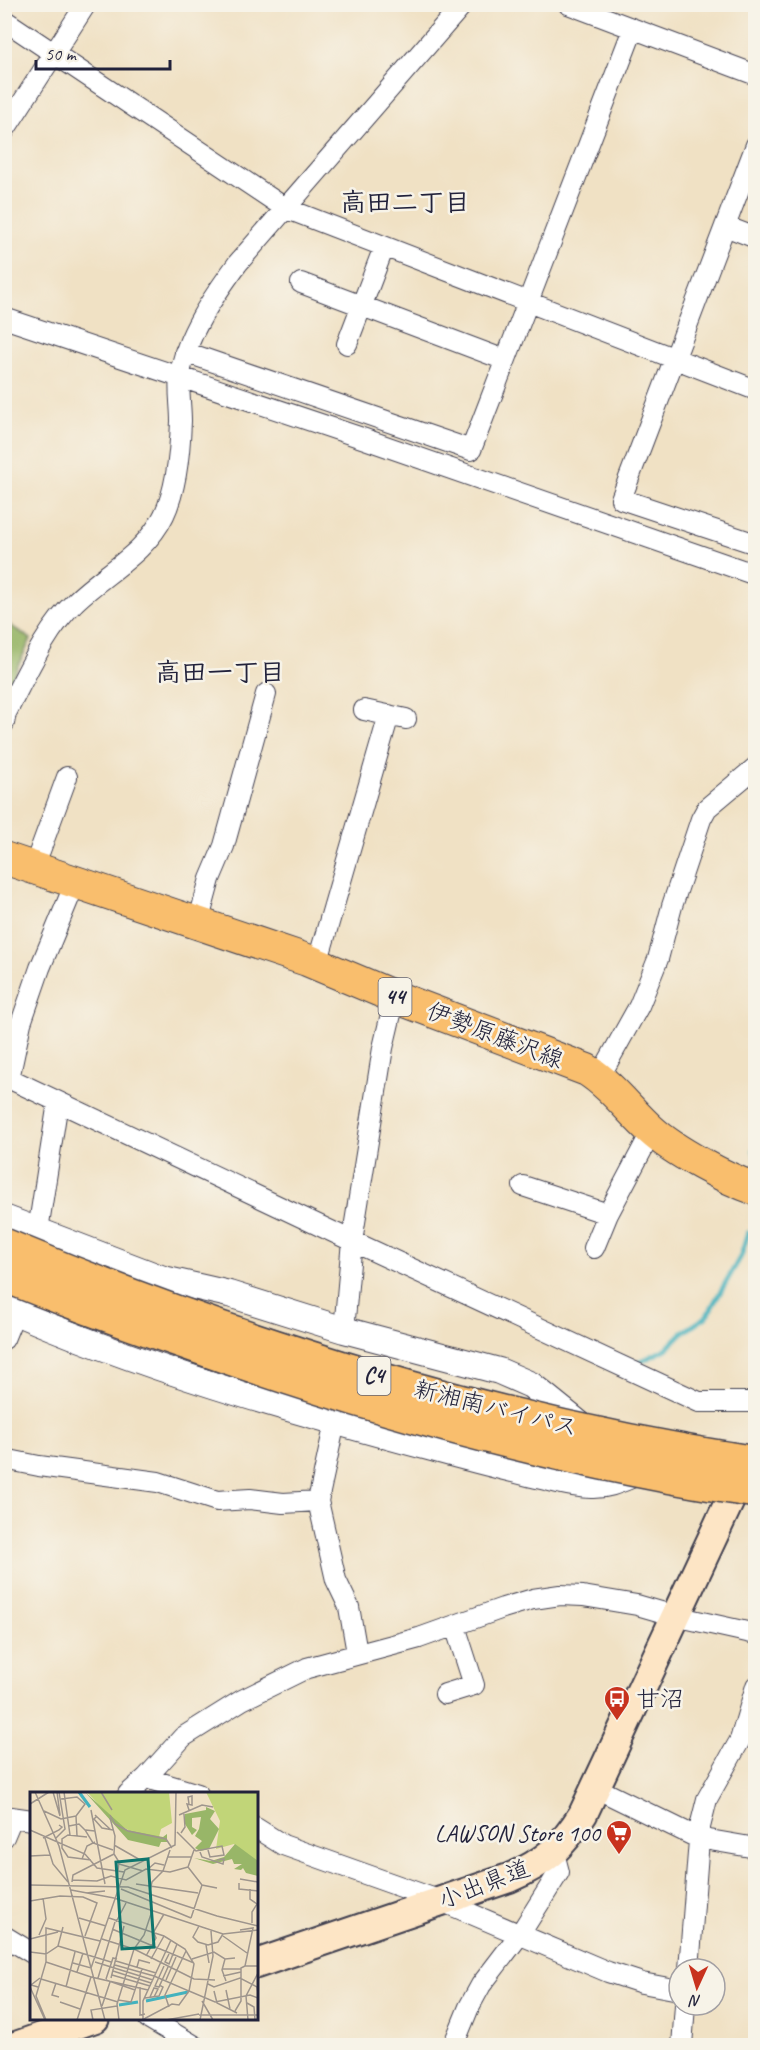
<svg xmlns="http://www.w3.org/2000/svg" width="760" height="2050" font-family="Caveat,'Klee One',sans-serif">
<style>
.forest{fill:#98b668;stroke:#5d6c52;stroke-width:1.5}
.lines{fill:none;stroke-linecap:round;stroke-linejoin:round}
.stream{stroke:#43b2be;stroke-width:5}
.minor-casing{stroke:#413f50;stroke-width:22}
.tertiary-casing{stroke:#413f50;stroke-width:28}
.secondary-casing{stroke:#413f50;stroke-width:32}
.primary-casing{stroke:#413f50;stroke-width:34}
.minor{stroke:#fff;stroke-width:20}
.tertiary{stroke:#fff;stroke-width:26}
.secondary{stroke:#fde5c5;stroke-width:28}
.primary{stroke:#f9be6d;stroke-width:32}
.motorway-bridge-casing{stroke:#413f50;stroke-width:36;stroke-linecap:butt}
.motorway-bridge{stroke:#f9be6d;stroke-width:33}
.labels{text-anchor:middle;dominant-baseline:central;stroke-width:5;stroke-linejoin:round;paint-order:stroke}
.shield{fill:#f7f3e8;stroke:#62616f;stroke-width:1.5}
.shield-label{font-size:22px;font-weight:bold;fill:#22223b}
.street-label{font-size:24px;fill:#22223b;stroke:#f7f3e8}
.poi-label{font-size:24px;fill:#22223b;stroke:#f7f3e8;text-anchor:start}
.neighbourhood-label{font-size:26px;font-weight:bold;fill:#22223b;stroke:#f7f3e8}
.inset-river{fill:none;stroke:#43b2be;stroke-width:3}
.inset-road{fill:none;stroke:#9e958d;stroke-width:1.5}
.view{fill:#0f766e;fill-opacity:0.15;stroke:#0f766e;stroke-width:3}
.inset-edge{fill:none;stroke:#22223b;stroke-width:3}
</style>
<rect width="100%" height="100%" fill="#f7f3e8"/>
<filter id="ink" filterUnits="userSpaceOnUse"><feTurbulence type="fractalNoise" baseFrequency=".0167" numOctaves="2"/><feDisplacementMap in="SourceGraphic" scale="12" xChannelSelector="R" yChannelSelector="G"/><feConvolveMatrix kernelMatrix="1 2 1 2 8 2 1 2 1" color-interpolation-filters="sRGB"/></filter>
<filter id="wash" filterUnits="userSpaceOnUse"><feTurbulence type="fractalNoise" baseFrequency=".008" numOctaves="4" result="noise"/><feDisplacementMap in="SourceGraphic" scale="24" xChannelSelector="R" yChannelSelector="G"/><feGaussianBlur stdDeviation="1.35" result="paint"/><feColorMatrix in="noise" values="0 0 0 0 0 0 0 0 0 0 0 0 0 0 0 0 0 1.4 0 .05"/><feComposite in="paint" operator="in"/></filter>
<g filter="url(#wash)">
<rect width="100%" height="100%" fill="#f0e1c4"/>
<!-- forest -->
<path class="forest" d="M 5,622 L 31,639 L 5,693 Z"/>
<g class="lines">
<!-- stream -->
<path class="stream" d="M 756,1144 L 754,1150 L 756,1158
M 640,1362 L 666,1349 L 682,1333 L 706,1317 L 741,1256 L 748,1233"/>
</g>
</g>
<g filter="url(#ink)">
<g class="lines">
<defs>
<path id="minor" d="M 568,4 L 756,75
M 4,20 L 285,208 L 756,390
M 4,131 L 86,4
M 756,145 L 621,499 L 756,544
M 725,226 L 756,238
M 301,283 L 505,360
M 4,318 L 365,439 L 756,575
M 347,344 L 384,247
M 185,352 L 471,450 L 633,29
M 364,710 L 406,719
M 4,723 L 6,713 C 26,675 45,630 76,601 C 105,573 146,553 164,515 C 177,488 180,451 181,421 C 181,406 178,390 180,375 C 186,334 214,296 238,263 L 463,4
M 34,867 L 67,777
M 198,923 L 210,879 L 224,846 L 266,694
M 317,964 L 389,715
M 4,1076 L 352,1241 L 699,1402 L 756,1402
M 599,1078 L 639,1006 L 658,959 L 672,906 L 701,819 L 707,808 L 756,767
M 9,1079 L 21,1023 L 40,968 L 76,881
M 523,1186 L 608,1214
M 36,1243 L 58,1102
M 594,1248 L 608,1214 L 652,1131
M 344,1330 L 352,1241 L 383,1048 L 395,997
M 4,1339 L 20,1300
M 335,1422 L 318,1501 L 336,1580 L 349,1607 L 357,1653
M 4,1459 L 39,1466 L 158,1482 L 217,1501 L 250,1499 L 283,1503 L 318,1501
M 445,1694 L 474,1685 L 455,1626
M 146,1778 L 198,1794
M 596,1788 L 698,1838 L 756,1848
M 128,1794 L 146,1778 L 183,1737 L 242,1700 L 307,1668 L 419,1638 L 503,1608 L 533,1599 L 560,1595 L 583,1596 L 637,1605 L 675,1616 L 756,1634
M 4,1816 L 32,1820
M 256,1828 L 283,1845 L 441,1901 L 608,1972 L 642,1983 L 679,1990
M 4,1837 L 12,1818
M 4,1936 L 32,1953
M 689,1969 L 700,1827 L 707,1799 L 740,1740 L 756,1686
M 148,2018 L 195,2046
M 453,2046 L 469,2007 L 481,1985 L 520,1934 L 559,1872 L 554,1853
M 682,2046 L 685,2005"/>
<path id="tertiary" d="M 4,1218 L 163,1279 L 229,1294 L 344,1330 L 499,1371 L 531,1385 L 588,1431
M 4,1307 C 142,1368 287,1409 432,1448 C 465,1457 499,1466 533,1474 C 552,1478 571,1485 591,1485 C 611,1486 628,1475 647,1469"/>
<path id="secondary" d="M 256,1964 L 509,1878 C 546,1862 562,1847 583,1814 L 739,1481
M 16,2046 L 95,2018"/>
<path id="primary" d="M 4,858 L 307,960 L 395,997 L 587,1070 C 612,1086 629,1110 651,1130 C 674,1151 726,1179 756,1189"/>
</defs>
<!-- minor casing -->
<use href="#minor" class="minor-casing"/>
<!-- tertiary casing -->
<use href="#tertiary" class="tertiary-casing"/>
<!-- secondary casing -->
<use href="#secondary" class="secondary-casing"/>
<!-- primary casing -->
<use href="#primary" class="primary-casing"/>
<!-- minor -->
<use href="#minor" class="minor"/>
<!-- tertiary -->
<use href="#tertiary" class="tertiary"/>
<!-- secondary -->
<use href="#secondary" class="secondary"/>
<!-- primary -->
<use href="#primary" class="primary"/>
<defs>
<path id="motorway-bridge" d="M 4,1245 C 243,1345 499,1424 756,1463
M 4,1275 C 64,1300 126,1322 187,1343 C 371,1409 562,1462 756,1491"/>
</defs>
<!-- motorway-bridge casing -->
<use href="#motorway-bridge" class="motorway-bridge-casing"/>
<!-- motorway-bridge -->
<use href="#motorway-bridge" class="motorway-bridge"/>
</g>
</g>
<!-- icons -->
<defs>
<symbol id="bus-pin" viewBox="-11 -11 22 30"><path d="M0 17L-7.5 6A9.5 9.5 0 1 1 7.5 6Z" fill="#c8321e" stroke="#f7f3e8"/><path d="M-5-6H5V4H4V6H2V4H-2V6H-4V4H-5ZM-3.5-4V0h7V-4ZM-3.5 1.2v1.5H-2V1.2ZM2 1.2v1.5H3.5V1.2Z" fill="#fff"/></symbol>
<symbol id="supermarket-pin" viewBox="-11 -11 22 30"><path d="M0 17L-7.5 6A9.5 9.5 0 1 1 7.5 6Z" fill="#c8321e" stroke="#f7f3e8"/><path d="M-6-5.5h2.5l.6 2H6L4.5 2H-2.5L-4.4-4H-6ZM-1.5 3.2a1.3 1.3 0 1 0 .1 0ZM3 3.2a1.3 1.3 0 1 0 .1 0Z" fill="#fff"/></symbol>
</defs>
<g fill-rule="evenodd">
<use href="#bus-pin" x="602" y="1684" width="30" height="40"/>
<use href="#supermarket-pin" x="604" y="1818" width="30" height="40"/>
</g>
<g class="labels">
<!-- shield labels -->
<g class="shield">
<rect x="378.5" y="978" width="33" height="38" rx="4.5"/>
<rect x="357.5" y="1357" width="33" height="38" rx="4.5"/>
</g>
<g class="shield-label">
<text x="395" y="997">44</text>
<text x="374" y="1376">C4</text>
</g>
<!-- street labels -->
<g class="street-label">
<text transform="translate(495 1035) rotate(21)">伊勢原藤沢線</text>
<text transform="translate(496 1408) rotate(14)">新湘南バイパス</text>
<text transform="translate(484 1884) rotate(-21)">小出県道</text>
</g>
<!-- poi labels -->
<g class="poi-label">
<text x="636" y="1699">甘沼</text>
<text x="600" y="1833" text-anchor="end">LAWSON Store 100</text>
</g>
<!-- neighbourhood labels -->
<g class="neighbourhood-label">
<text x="405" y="202">高田二丁目</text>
<text x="220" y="672">高田一丁目</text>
</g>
</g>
<!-- overview -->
<g transform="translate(30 1792)">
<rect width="228" height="228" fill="#f0e1c4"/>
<path d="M 57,0 L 139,0 L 142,31 L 131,37 L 129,45 L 102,40 L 87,32 ZM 176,0 L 228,0 L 228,70 L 204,52 L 186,57 L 190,29 Z" fill="#c1d578"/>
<path d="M 55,0 L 97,38 L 133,45 L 137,42 L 137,50 L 131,50 L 129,55 L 98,48 ZM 176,15 L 185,19 L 180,27 L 189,37 L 179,57 L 170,59 L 165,56 L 172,49 L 165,44 L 169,37 L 171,25 L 162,26 L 162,35 L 167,38 L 162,43 L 155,32 L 155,22 L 176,18 ZM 205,52 L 228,69 L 228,84 L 216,81 L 213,76 L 211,78 L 204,77 L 212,72 L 204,72 L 202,67 L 183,72 L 164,66 L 181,69 L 194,65 Z" fill="#98b668"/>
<path class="inset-river" d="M 49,0 L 60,15M 116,209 L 158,200M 89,213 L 108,210"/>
<path class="inset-road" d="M 5,0 L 29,54 L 61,176 L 43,171M 23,0 L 30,24M 27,0 L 30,23M 34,0 L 40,43M 71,0 L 82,18M 31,7 L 47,5 L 55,12 L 46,24 L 47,44M 0,12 L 19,0M 159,12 L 158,5 L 162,4 L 162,13 L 157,12 L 159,18M 61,18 L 75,92M 14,19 L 31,27 L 46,24M 65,23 L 81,38M 80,23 L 85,32 L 98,39 L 136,47 L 142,56M 149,23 L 172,13 L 183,15M 67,24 L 64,27 L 72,36 L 83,38M 80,26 L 85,44 L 84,62 L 89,70 L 87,87M 39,34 L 49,32 L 55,38M 0,38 L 55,62 L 67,76 L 94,80M 65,39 L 55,38 L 63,51 L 83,58M 147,40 L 166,59 L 192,54 L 194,63 L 180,65 L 178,58M 151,41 L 155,35 L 154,22M 57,45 L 38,43 L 32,47 L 32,56 L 38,65 L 61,68M 13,46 L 29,38 L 32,35 L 29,33M 15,46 L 23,72 L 38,90M 26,46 L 35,37 L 29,0M 84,53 L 112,69M 170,60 L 172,65 L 193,72 L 194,67 L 187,68M 0,64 L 20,63M 137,65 L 161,65M 52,67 L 57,54 L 65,50M 89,72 L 113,79M 158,75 L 172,93 L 187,96M 158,75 L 164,58M 118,77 L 125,71 L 134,73M 133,79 L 140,58M 210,87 L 228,90M 42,88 L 67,89 L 81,84 L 96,88 L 116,77 L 140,80 L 158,75M 42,90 L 43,83 L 84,62M 209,91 L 209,97 L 228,99M 106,92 L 168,101M 0,93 L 98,95 L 187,124 L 228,134M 91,97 L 161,126M 220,97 L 220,107 L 227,112 L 222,120 L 222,131M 41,98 L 84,106M 56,101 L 75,99M 119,103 L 122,90 L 133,79M 84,106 L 193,142 L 228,138M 0,109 L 30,104 L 53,105 L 67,111 L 55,144M 49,126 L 76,134M 79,126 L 134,144 L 155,157 L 164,172 L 159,199 L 185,210 L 220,203 L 228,206M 161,126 L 172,93M 86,130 L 96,111M 169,134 L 163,145 L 168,150 L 178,153 L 188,150 L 193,142M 82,137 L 164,171M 210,138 L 223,136 L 215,174 L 228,174M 123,141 L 134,122M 9,143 L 16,127 L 13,106M 193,144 L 217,161M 0,147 L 28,140M 72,147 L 104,157 L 164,187M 176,153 L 179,171M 28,154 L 81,170M 0,160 L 16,162 L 28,154 L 33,135M 139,162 L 135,170 L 139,172 L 147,152M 116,164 L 126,146 L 124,141M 121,167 L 134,144M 162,167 L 184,160 L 195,167 L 205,166M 195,167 L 192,178 L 196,189M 86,169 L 126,181M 16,170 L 61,185M 65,170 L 123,188M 85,173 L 124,184M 134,174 L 125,194 L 129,195 L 138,175M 107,175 L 109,168 L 120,171M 192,177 L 211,177M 83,179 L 121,191M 47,180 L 53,161M 82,183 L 120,194M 193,184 L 211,180M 68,186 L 85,130M 81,186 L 94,134M 11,187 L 88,210M 76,187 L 83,166 L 87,167M 164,187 L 185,188M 76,188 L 105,198M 136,188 L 146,165M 26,191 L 22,203 L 29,205M 178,192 L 184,195 L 210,186 L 227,195 L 228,201M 0,195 L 15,228M 8,195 L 1,193 L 10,186M 36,195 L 45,160M 110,195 L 110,223 L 115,222M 196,198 L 200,217M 184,199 L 187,211 L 207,221M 120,205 L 124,196 L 128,197 L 124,205M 115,206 L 129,204 L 133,195 L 129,193M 88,208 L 101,210 L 112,177M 172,209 L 183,228M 30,210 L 50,217M 217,211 L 224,215 L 225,228M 72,214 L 80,190M 139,215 L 135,203 L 156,159M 205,219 L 211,209 L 211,176 L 215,174M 169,223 L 228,223M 113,227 L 113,209 L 141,148M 16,228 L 6,204 L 16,170 L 16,136 L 70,149M 47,228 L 61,185 L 118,198M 63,228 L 61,218 L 87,214M 75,228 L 61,176 L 95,78 L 145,53 L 146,0M 89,228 L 87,212 L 104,157 L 114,143 L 122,119M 112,228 L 142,212 L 149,213 L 159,199 L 124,184M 136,228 L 169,222M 170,228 L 183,164 L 181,139M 218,228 L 216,204 L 228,181"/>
<path class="view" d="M 118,67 L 124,155 L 92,157 L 86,70 Z"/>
<rect width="228" height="228" class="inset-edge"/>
</g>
<!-- margin -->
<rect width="760" height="2050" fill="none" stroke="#f7f3e8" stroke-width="24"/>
<!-- north arrow -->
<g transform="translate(697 1987) rotate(184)"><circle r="28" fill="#f7f3e8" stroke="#a29fa3" stroke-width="1.5"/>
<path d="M0-4.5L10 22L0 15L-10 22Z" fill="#c8321e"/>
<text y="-9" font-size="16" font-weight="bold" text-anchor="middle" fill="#22223b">N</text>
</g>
<!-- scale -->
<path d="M36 60v9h134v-9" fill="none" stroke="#22223b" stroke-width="3"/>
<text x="45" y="60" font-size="18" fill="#22223b" stroke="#f7f3e8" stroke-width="4.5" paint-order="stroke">50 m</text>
</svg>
